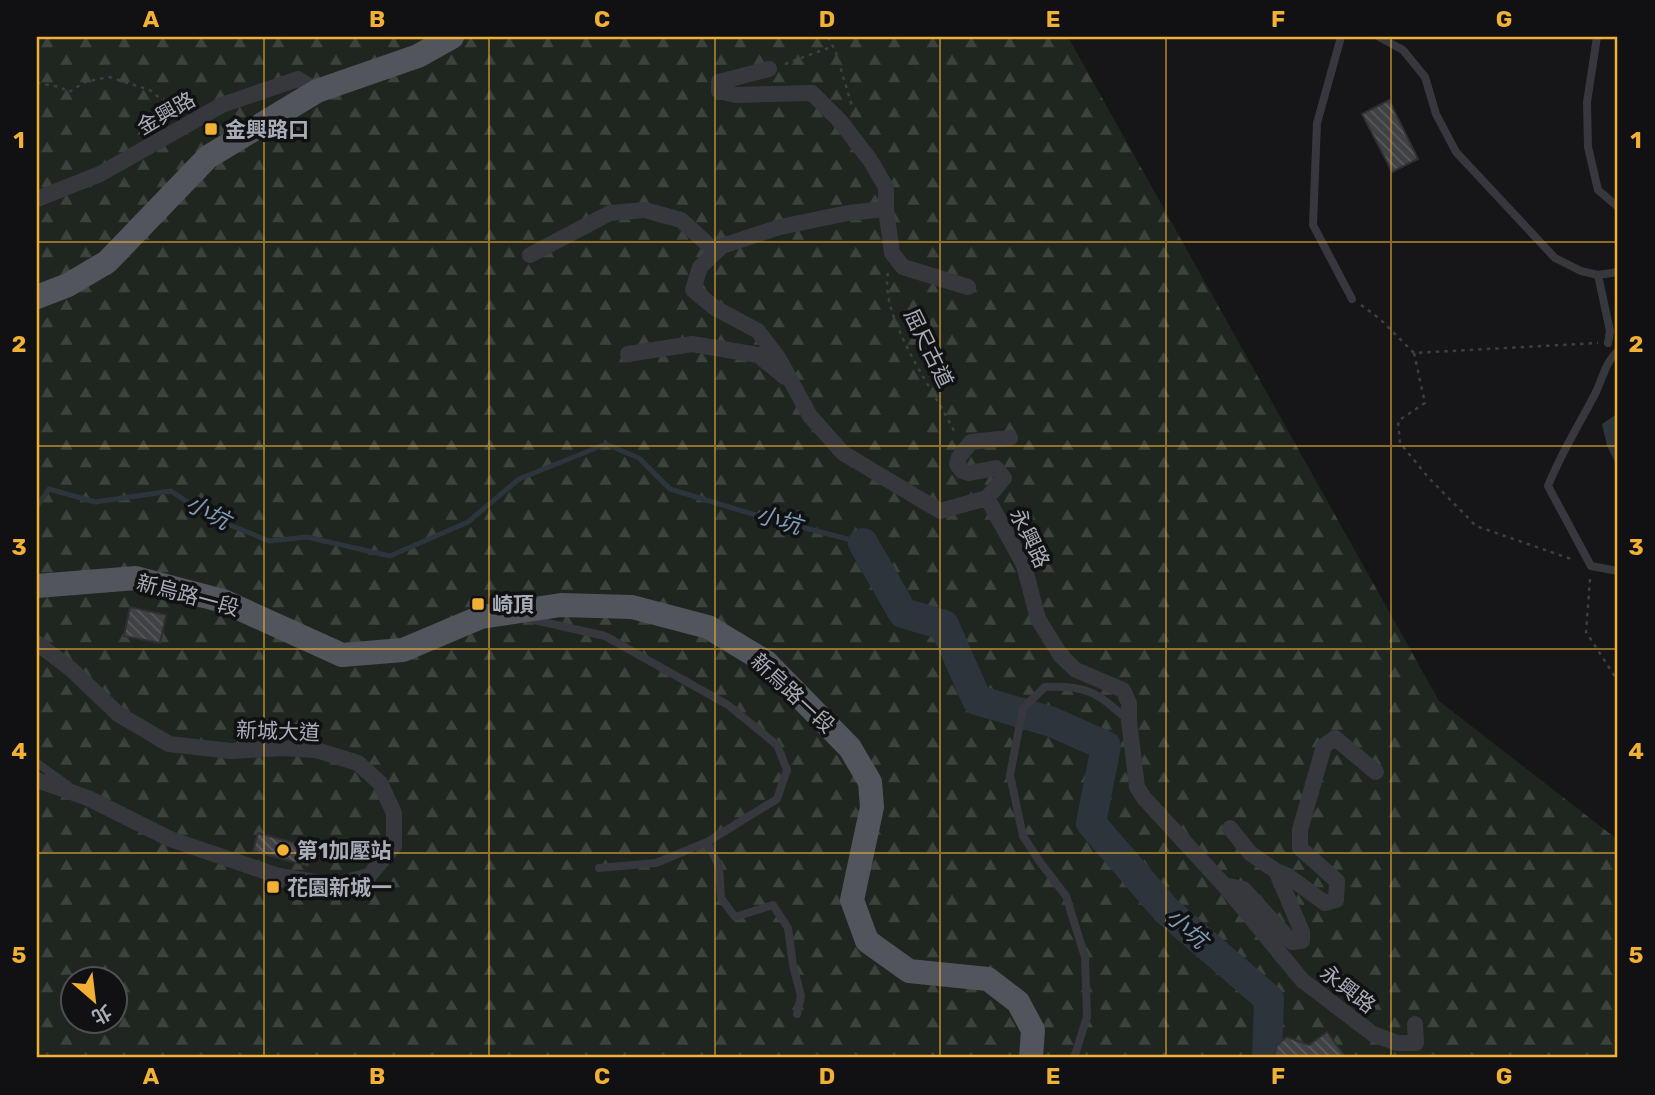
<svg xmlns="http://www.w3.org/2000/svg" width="1655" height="1095" font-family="Rubik,'Noto Sans TC',sans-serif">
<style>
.forest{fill:url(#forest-firs);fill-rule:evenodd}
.water{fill:#2c353c}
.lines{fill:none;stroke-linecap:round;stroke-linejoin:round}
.stream{stroke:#2c353c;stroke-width:5}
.river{stroke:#2c353c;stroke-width:30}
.building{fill:url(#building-back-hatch);stroke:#303034;stroke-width:2}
.path{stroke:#3d3f44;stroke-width:2.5;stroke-dasharray:3.5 5;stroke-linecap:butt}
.service{stroke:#37383d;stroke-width:8}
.minor{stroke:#37383d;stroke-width:16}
.primary{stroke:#53555c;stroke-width:24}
.grid{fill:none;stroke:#f2b134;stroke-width:2;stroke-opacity:0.55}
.poi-dot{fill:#f2b134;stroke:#111113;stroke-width:2.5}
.labels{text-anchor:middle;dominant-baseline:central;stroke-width:7;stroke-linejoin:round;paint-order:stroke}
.street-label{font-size:21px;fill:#a8adb8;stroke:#111113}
.poi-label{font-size:21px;font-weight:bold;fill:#a8adb8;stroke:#111113;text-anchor:start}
.water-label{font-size:23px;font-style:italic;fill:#7f9bb3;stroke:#111113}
.neatline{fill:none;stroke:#f2b134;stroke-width:2.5}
.grid-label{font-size:23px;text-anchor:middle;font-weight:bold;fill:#f2b134}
</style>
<defs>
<pattern id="forest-firs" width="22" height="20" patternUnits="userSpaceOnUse" patternTransform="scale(1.75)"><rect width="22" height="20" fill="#1e261f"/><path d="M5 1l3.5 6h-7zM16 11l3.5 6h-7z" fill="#3c433d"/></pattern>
<pattern id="building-back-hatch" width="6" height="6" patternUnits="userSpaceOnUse" patternTransform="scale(1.75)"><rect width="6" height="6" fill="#404145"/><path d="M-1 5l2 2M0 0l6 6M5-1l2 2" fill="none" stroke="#595a5e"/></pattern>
</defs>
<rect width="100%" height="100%" fill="#161618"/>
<!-- forest -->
<path class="forest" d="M 37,37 L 1068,37 L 1439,701 L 1618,840 L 1618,1058 L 37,1058 ZM 74,979 L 116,979 L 116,1021 L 74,1021 Z"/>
<!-- water -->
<path class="water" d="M 1618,413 L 1618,468 L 1607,446 L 1602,424 Z"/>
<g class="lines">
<!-- stream -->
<path class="stream" d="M 37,506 L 49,489 L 95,502 L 171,491 L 208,516 L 269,541 L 307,537 L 390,556 L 468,522 L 519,479 L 606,444 L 639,458 L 670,489 L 762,517 L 863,543"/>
<!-- river -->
<path class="river" d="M 863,543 L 903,613 L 944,625 L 977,700 L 1052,722 L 1106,746 L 1091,823 L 1166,910 L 1269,999 L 1267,1058"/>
</g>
<!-- building -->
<path class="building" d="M 1389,100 L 1418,159 L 1392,172 L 1362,114 Z
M 130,607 L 166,615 L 160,643 L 124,636 Z
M 258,833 L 313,848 L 308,866 L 253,851 Z
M 1327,1032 L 1346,1058 L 1274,1058 L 1277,1045 L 1287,1037 L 1309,1045 Z"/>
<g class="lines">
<!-- path -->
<path class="path" d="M 828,37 L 835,50 L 853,109
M 785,64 L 831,47
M 37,83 L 60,87 L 69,92 L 85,82 L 109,77 L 150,90 L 157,96 L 182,109
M 888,273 C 879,319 937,394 956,435
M 1361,305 L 1380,319 L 1414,353 L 1598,343
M 1414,353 L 1425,403 L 1398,421 L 1400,443 L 1428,477 L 1476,526 L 1574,560
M 1590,579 L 1586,632 L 1614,675 L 1618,676"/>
<!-- service -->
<path class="service" d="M 1341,37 L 1317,123 L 1313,225 L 1352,299
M 1379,37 L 1403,50 L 1425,77 L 1436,114 L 1456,152 L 1555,258 L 1581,271 L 1598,275 L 1618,272
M 1597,37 L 1587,102 L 1588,147 L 1598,190 L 1618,207
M 1598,275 L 1610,331 L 1608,343
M 1618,351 C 1606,361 1602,380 1595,394 C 1579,425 1561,453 1548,486 L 1591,566 L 1618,571
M 530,619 L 605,636 L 728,705 L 777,745 L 787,770 L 777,799 L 707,842 L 656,863 L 599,868
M 37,763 L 68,785
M 707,842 L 719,866 L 721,898 L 735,917 L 773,905 L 788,928 L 793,965 L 801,996 L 797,1014
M 1074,1058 L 1087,1017 L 1085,957 L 1066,896 L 1040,862 L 1023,836 L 1010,775 L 1023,708 L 1045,687 C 1089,685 1097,693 1129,721"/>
<!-- minor -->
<path class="minor" d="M 769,69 L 719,82 L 719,91 L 736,95 L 812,93 L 840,121 L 870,160 L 886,187 L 886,209 L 892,253 L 903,267 L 968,287
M 37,199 L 100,174 L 222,105 L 298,79 L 317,91
M 886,209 L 848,213 L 780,227 L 722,246 L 700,267 L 693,290 L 715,308 L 758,331 L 779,359 L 810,416 L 843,453 L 940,511 L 987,498
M 530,255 L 610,213 L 645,210 L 681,220 L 715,251
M 628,354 L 692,344 L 758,355 L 785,377
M 987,498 L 1024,565 L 1038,619 L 1061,656 L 1076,670 L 1123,690 L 1129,703 L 1129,721 L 1137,787 L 1144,798 L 1224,885 L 1302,980 L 1373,1034 L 1397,1043 L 1416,1043 L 1415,1024
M 987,498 L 1004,478 L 996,468 L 969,473 L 962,471 L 957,464 L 959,457 L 971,442 L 1010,438
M 37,643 L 72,670 L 118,714 L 169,744 L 231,751 L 282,748 L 316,750 L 358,763 L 380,783 L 394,813 L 394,846 L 369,876 L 334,885 L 279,876 L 170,839 L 88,798 L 37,780
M 1230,828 L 1250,853 L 1276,871
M 1224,885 L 1243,889 L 1292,942 L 1302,941 L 1302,932 L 1276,871 L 1288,876 L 1325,903 L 1336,900 L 1337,881 L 1300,848 L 1300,830 L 1324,746 L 1335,738 L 1376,772"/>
<!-- primary -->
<path class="primary" d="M 37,297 L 68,285 L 107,262 L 208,157 L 317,91 L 418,56 L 452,37
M 37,586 L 136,578 L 223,601 L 342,655 L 403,650 L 481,617 L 561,605 L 632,607 L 708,627 L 766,662 L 850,748 L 870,782 L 872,807 L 852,900 L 867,941 L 909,971 L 988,979 L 1018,1002 L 1033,1030 L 1031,1058"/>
</g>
<!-- grid -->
<path class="grid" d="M 264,37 L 264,1058M 489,37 L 489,1058M 715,37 L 715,1058M 940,37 L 940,1058M 1166,37 L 1166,1058M 1391,37 L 1391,1058M 37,242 L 1618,242M 37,446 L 1618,446M 37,649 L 1618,649M 37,853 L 1618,853"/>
<!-- markers -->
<g class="poi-dot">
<rect x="204" y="122" width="14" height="14" rx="3.5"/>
<rect x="471" y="597" width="14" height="14" rx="3.5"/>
<circle cx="283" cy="850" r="7"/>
<rect x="266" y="880" width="14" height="14" rx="3.5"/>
</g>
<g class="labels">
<!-- street labels -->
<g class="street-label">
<text transform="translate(166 113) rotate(-30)">金興路</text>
<text transform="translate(929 348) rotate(64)">屈尺古道</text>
<text transform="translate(1030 538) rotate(64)">永興路</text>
<text transform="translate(188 595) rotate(15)">新烏路一段</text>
<text transform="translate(793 693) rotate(43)">新烏路一段</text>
<text transform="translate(278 731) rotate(2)">新城大道</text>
<text transform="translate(1348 989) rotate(38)">永興路</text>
</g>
<!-- poi labels -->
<g class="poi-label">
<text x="225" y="129">金興路口</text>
<text x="492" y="604">崎頂</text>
<text x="297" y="850">第1加壓站</text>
<text x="287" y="887">花園新城一</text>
</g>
<!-- water labels -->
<g class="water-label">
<text transform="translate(208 512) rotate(28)">小坑</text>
<text transform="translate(779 520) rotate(16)">小坑</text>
<text transform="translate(1187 928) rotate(42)">小坑</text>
</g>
</g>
<!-- border -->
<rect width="1655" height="1095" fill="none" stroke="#111113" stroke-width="77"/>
<!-- north arrow -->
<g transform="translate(94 1000) rotate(152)"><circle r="33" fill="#111113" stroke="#4d4f55" stroke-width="2"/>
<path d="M0-5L12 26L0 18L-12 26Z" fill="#f2b134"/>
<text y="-10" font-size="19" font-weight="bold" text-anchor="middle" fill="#a8adb8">北</text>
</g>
<rect x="38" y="38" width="1578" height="1018" class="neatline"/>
<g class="grid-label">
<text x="151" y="27">A</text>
<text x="377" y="27">B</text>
<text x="602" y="27">C</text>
<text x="827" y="27">D</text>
<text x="1053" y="27">E</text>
<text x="1278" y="27">F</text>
<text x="1504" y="27">G</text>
<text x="19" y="148">1</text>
<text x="1636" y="148">1</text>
<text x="19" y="352">2</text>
<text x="1636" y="352">2</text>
<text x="19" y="555">3</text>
<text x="1636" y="555">3</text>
<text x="19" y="759">4</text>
<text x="1636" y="759">4</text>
<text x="19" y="963">5</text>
<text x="1636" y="963">5</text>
<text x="151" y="1084">A</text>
<text x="377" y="1084">B</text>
<text x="602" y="1084">C</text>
<text x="827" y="1084">D</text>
<text x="1053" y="1084">E</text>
<text x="1278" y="1084">F</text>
<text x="1504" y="1084">G</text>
</g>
</svg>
